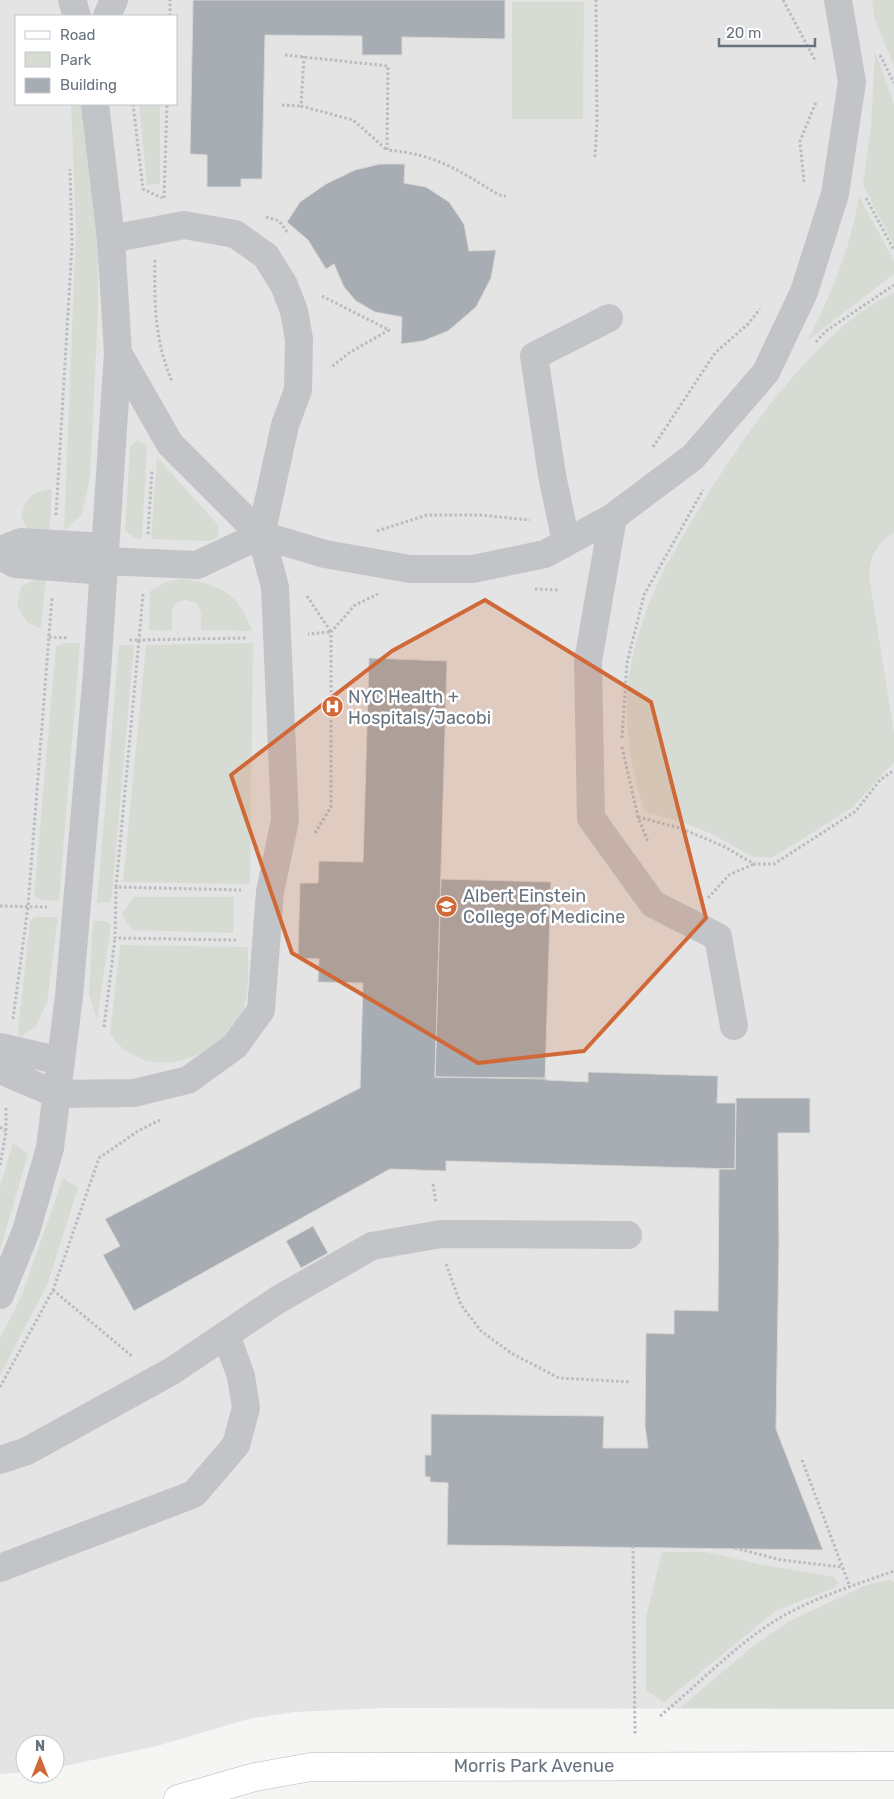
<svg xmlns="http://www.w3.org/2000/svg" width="894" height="1799" font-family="Rubik,sans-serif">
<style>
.built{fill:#e3e4e3;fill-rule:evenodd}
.green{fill:#d6dcd4}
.building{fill:#a7adb2;stroke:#d7d7d5}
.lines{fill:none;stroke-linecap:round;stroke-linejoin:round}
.major-casing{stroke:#b3b6ba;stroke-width:29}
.path{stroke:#b9bbbe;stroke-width:3;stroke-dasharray:2.5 2.5;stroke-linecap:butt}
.minor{stroke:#c2c4c7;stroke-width:28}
.major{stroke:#fff;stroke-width:28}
.marked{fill:#d06838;fill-opacity:0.2;stroke:#d06838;stroke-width:4;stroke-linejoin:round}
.labels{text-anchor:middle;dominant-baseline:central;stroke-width:5;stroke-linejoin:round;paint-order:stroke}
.poi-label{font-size:18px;fill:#687380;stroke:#fff;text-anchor:start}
.street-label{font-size:18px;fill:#687380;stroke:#fff}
</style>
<rect width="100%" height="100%" fill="#f5f5f3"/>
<!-- built -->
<path class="built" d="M 0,0 L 894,0 L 894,1709 L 383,1708 L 295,1712 L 248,1719 L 157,1746 L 55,1768 L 55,1744 L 25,1744 L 25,1772 L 0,1774 ZM 16,16 L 176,16 L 176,104 L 16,104 Z"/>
<!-- green -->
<path class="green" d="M 872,0 L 894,0 L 894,66 L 875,20 Z
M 512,2 L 584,2 L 583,119 L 512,119 Z
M 875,51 L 894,104 L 894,245 L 863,185 L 871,126 Z
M 71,104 L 86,104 L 98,223 L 98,312 L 90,477 L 82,514 L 64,531 L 76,229 Z
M 139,104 L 160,104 L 160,184 L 147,185 Z
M 859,196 L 894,261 L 894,274 L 808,340 C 831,294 851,248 859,196 Z
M 894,293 L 894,532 C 876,546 871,553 869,576 L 894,733 L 894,762 L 853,807 L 772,858 L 753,857 L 712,834 L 682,822 L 645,812 C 629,765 621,709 632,660 C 638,631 649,601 662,574 C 669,559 678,546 686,531 C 729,456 814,328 894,293 Z
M 138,441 L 147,445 L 142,539 L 135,538 L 125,530 L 130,446 Z
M 157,457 L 218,525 L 219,531 L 217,538 L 209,541 L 151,539 Z
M 52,489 L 49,539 L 28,530 L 21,517 C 26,498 32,491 52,489 Z
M 46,576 L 41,629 L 27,622 L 17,606 L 21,587 L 39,577 Z
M 181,579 C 219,583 240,594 252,631 L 201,630 L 201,613 L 197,603 L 185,600 L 176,603 L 172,610 L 172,631 L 149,630 L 150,591 L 166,582 Z
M 66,643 L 80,643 L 59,901 L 41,900 L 34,896 L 56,646 Z
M 253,643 L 250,884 L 123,882 L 146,645 Z
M 119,645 L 134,645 L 112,895 L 110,902 L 97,903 Z
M 134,897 L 234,897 L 233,933 L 132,930 L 125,921 L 122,913 Z
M 35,917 L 58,917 L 47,1002 L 36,1026 L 20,1038 L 18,1031 L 30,921 Z
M 93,921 L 105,921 L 111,925 L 97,1020 L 89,993 Z
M 120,945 L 248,947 C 248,969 250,994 242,1015 C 237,1027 227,1035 217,1043 C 182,1069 136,1072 110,1034 Z
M 13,1143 L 28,1154 L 0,1250 L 0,1187 Z
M 63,1178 L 78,1188 L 47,1285 L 0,1375 L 0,1338 L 21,1297 Z
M 662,1552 L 706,1552 L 759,1564 L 834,1577 L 839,1583 L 832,1589 L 777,1610 L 664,1702 L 646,1690 L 646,1617 Z
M 889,1580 L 894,1582 L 894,1709 L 680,1708 L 752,1647 L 788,1622 L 866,1585 Z"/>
<!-- building -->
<path class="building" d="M 193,0 L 505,0 L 505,39 L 402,37 L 402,55 L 362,55 L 362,36 L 265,35 L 262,179 L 241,179 L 241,187 L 207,187 L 207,155 L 190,154 Z
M 380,164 L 405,164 L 404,183 L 426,187 L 449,202 L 464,224 L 469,251 L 496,250 L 491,278 L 476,307 L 448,331 L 423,341 L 401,344 L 402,317 L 375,312 L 356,301 L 344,287 L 334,264 L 326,269 L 308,240 L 287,222 L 300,202 L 326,184 L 355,170 Z
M 369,658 L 447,661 L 435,1077 L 546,1078 L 546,1080 L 588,1082 L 588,1072 L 718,1076 L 717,1103 L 736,1103 L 735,1169 L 446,1161 L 446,1171 L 390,1169 L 134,1311 L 103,1255 L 120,1246 L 105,1219 L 360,1088 L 363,983 L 318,982 L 319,959 L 298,958 L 300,883 L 318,883 L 319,861 L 363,862 Z
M 441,879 L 551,882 L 545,1079 L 435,1077 Z
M 736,1098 L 810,1098 L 810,1133 L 778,1133 L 779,1245 L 776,1429 L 823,1550 L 447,1545 L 448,1483 L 430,1482 L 430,1477 L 425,1477 L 425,1455 L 431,1455 L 431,1414 L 604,1416 L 603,1448 L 648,1448 L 645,1426 L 646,1333 L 674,1334 L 674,1310 L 718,1311 L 719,1169 L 735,1169 Z
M 313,1226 L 328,1253 L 301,1268 L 286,1241 Z"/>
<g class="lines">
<defs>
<path id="major" d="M 178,1799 L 255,1777 L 311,1767 L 894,1766"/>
</defs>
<!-- major casing -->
<use href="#major" class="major-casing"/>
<!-- path -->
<path class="path" d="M 783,0 L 816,62
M 170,16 L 170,0
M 285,55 L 388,66 L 387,150 C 436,154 458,170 499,195 L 506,196
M 880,55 L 894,83
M 304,56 L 301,106 L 353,120 L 387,150
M 133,104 L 143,189 L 162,198
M 282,105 L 301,106
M 595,157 L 597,121 L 596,0
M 804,182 L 800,141 L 816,102
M 164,198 L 167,104
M 866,198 L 894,250
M 266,217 L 279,221 L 287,232
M 155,260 C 154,302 155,343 172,381
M 322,296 L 389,330 L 349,353 L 330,368
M 816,342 L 826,331 L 894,285
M 653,447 L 715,353 L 748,324 L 760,309
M 56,515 L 72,245 L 70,169
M 377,531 L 427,515 L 480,515 L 530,520
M 148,534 L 152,470
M 535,589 L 560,590
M 143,594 L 139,640 L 247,638
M 307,596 L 331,632 L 308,634
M 49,637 L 69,638
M 622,738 L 627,663 L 644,595 L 703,490
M 622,747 L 638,817 L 648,842
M 638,817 L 680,828 L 723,846 L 754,864 L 774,864 L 856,811 L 880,780 L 894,770
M 315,833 L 331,807 L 331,632 L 355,605 L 378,594
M 116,887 L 139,640 L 128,640
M 708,898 L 729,875 L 754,864
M 0,906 L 47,907
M 236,940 L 115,938 L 116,887 L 241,890
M 13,1019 L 28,906 L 52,597
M 104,1027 L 115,938
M 0,1127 L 6,1131
M 0,1165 L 6,1132 L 6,1106
M 433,1184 L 436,1203
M 446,1264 L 461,1305 L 481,1331 L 511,1353 L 559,1378 L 631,1382
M 53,1290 L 133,1357
M 0,1387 L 53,1290 L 99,1158 L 138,1131 L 160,1120
M 802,1460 L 850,1587
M 633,1546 L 635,1736
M 735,1548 L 781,1560 L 842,1567
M 660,1716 C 699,1684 735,1645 778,1619 C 813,1598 855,1585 894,1571"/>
<!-- minor -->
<path class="minor" d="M 72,0 L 77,16
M 107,16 L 114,0
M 118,353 L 170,444 L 261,535 L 325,554 L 410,569 L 473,569 L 545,554 L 613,517 L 693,457 L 766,372 L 804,292 L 835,194 L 852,82 L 838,0
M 613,517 L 588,661 L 591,818 L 653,904 L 718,937 L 734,1026
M 566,542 L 552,475 L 534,356 L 609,318
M 0,550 L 21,542 L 105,547
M 0,556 L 15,564 L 104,571
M 104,561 L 197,565 L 261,535
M 0,1047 L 61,1061
M 0,1070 L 56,1094 L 134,1093 L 188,1080 L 235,1046 L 261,1010 L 270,892 L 285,820 L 275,587 L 261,535 L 285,425 L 298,390 L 299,339 L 294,311 L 284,285 L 266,256 L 235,234 L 184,225 L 111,239
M 0,1295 L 26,1231 L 50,1148 L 69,996 L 97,672 L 118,353 L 111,239 L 95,104
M 0,1460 L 27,1451 L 172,1371 L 279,1299 L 372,1246 L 441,1234 L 628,1235
M 0,1568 L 194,1494 L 236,1445 L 246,1408 L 241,1376 L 226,1335"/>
<!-- major -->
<use href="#major" class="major"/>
</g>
<!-- marked area -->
<path class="marked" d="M 485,600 L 651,702 L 706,918 L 584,1051 L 478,1063 L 292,953 L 231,775 L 392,651 Z"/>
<!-- icons -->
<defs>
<symbol id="hospital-disc" viewBox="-11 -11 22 22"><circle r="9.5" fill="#d06838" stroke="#fff"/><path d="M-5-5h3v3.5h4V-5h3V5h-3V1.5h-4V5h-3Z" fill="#fff"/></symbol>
<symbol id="university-disc" viewBox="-11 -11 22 22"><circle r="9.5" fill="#d06838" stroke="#fff"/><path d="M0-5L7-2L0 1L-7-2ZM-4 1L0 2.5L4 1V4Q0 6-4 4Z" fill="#fff"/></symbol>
</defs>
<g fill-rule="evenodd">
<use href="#hospital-disc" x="320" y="694" width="25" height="25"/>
<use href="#university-disc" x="434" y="894" width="25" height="25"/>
</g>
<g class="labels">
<!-- poi labels -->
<g class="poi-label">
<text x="348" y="697">NYC Health +<tspan x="348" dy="21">Hospitals/Jacobi</tspan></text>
<text x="463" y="896">Albert Einstein<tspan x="463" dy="21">College of Medicine</tspan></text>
</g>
<!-- street labels -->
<g class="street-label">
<text x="534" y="1766">Morris Park Avenue</text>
</g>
</g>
<!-- legend -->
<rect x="15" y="15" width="162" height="90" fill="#ffffff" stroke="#c3c7cc"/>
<rect x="25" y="31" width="25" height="8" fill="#ffffff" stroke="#c3c7cc"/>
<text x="60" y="40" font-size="15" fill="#687380">Road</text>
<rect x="25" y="52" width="25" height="15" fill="#d6dcd4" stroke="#c3c7cc"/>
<text x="60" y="65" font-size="15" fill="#687380">Park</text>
<rect x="25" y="78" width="25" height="15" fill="#a7adb2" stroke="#c3c7cc"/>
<text x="60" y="90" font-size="15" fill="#687380">Building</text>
<!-- north arrow -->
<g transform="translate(40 1759)"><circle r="24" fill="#ffffff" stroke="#c3c7cc"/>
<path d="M0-4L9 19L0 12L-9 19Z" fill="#d06838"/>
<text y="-8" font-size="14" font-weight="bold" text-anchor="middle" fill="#687380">N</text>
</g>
<!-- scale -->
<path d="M719 38v8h96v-8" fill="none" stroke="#687380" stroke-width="2.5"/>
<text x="726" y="38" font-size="15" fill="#687380" stroke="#ffffff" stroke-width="4" paint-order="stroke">20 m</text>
</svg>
